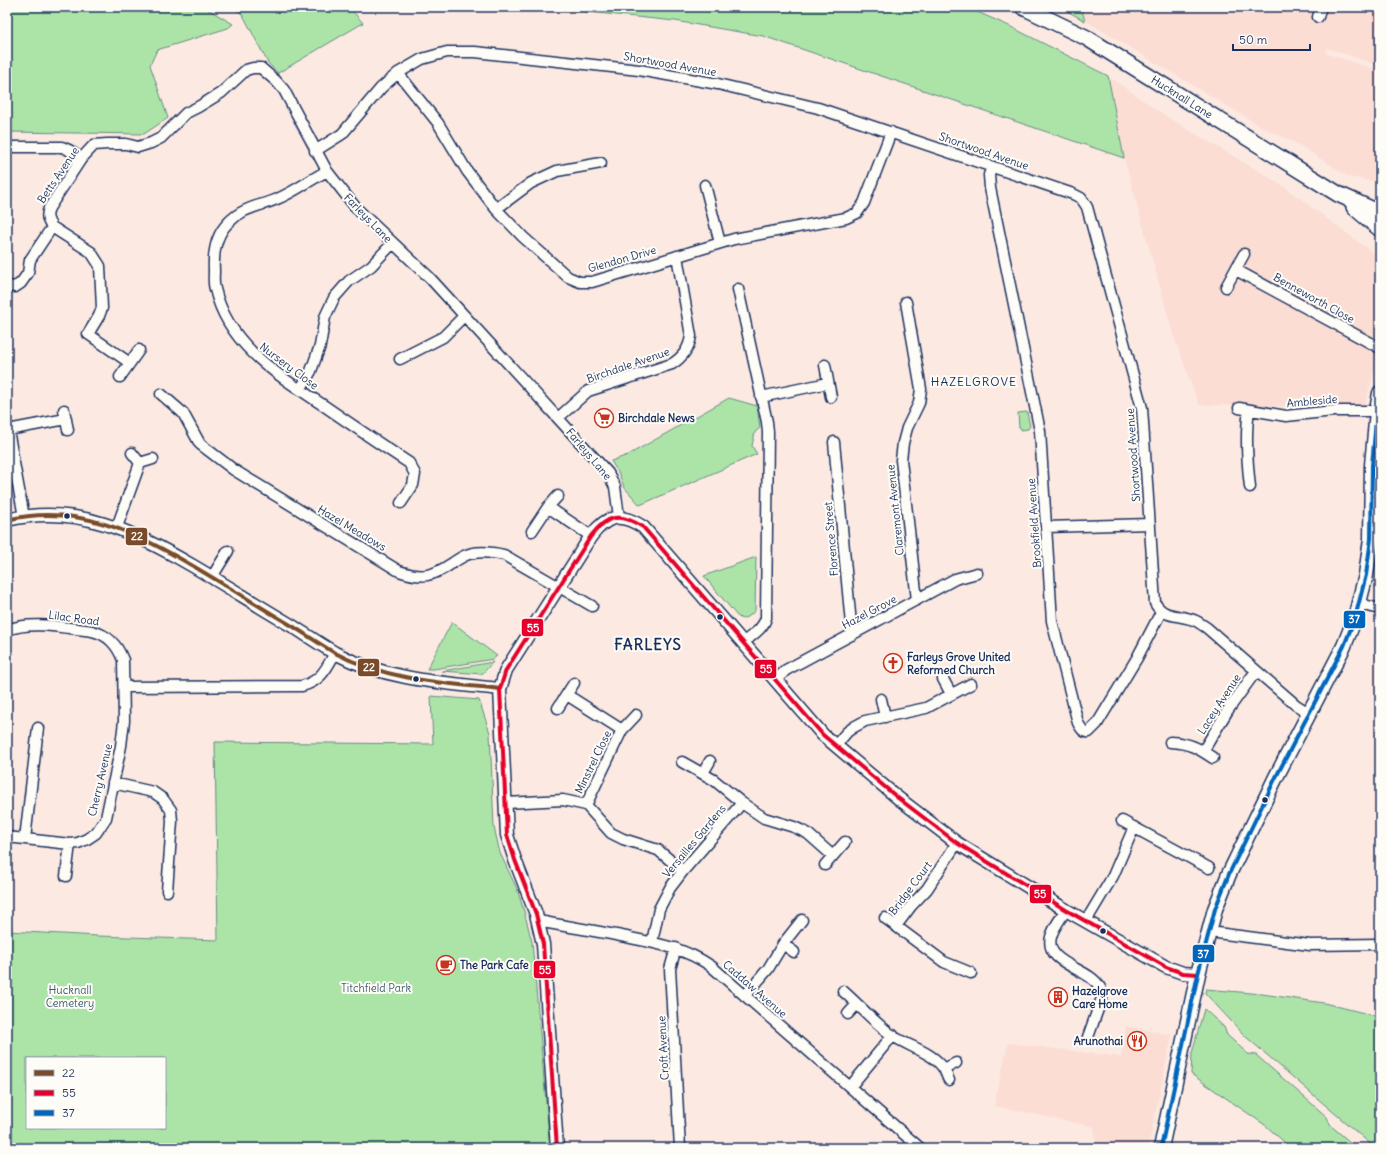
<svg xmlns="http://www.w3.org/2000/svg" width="1387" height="1155" font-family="Delius,sans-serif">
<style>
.built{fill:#fbddd4}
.green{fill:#ace4a8;stroke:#648a83;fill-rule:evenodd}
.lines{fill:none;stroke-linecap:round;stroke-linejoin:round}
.minor-casing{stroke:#1b2f5e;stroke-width:13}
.tertiary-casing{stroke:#1b2f5e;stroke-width:15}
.secondary-casing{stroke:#1b2f5e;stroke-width:17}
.primary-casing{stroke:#1b2f5e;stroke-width:18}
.minor{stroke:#fdfcf7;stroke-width:10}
.tertiary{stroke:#fdfcf7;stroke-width:12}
.secondary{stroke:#fdfcf7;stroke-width:14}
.primary{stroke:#fdfcf7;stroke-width:15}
.bus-1-casing{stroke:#fdfcf7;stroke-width:7}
.bus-2-casing{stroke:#fdfcf7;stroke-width:7}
.bus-3-casing{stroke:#fdfcf7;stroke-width:7}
.bus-1{stroke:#7a4b2a;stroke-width:4}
.bus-2{stroke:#e4002b;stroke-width:4}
.bus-3{stroke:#0065bd;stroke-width:4}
.bus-dot{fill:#1b2f5e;stroke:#fdfcf7;stroke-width:1.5}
.labels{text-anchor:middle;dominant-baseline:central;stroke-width:4;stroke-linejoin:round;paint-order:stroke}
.street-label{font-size:11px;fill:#1b2f5e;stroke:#fdfcf7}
.poi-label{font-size:11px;font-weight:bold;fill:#1b2f5e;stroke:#fdfcf7;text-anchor:start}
.park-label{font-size:11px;fill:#3f5c70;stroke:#fdfcf7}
.neighbourhood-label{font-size:12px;letter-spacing:1px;fill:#1b2f5e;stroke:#fdfcf7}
.district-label{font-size:15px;font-weight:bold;letter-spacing:1px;fill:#1b2f5e;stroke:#fdfcf7}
.line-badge{stroke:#fdfcf7;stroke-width:1.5}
.badge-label{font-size:11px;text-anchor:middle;font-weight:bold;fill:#fff}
</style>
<rect width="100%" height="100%" fill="#fceae2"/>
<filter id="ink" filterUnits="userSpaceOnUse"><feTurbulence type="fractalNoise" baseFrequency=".025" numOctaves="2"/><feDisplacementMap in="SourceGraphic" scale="8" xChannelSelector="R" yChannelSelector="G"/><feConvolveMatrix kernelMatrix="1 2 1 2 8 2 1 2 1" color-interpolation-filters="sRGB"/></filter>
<g filter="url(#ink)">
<!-- built -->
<path class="built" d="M 1081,7 L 1380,7 L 1380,66 L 1327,48 L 1325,53 L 1380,71 L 1380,190 L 1376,182 L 1349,177 L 1299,145 L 1262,127 L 1086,21 Z
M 1108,76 L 1169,118 L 1282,185 L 1380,258 L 1380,352 L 1364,407 L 1199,405 L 1173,334 L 1124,158 Z
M 1126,1026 L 1172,1035 L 1148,1148 L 1096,1148 L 1094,1127 L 994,1106 L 1008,1043 L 1121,1057 Z"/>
<!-- green -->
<path class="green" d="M 7,7 L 204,7 L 233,24 L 228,28 L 157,50 L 150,65 L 168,118 L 144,134 L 7,132 Z
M 232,7 L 349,7 L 363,23 L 278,73 L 268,63 L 244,17 L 241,13 Z
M 539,7 L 966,7 L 1007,25 L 1108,76 L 1124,158 L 763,36 L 675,21 Z
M 1060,7 L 1081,7 L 1085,21 Z
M 729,398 L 757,406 L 760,428 L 755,432 L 752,446 L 757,454 L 640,505 L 624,487 L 619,474 L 611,461 L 628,455 Z
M 1027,412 L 1030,426 L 1028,429 L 1021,430 L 1021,428 L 1019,428 L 1018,413 Z
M 756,557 L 755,611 L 749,616 L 742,619 L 737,616 L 704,576 Z
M 452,622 L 497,656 L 493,659 L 434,669 L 427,669 Z
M 493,662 L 482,674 L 442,671 Z
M 431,696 L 479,700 L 490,733 L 494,827 L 500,853 L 517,889 L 524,911 L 532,942 L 550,1148 L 7,1148 L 7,931 L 98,936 L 218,940 L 215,742 L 433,744 ZM 27,1058 L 165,1058 L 165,1128 L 27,1128 Z
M 1206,989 L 1262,994 L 1324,1003 L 1380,1017 L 1380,1148 L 1375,1148 L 1245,1036 L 1205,993 Z
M 1204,1009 L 1224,1027 L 1227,1035 L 1248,1054 L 1256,1055 L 1327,1117 L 1330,1125 L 1357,1148 L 1291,1148 L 1265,1125 L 1191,1074 L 1192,1053 Z"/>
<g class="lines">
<defs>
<path id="minor" d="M 1318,17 L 1321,7
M 398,73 L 438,123 L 467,171 L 496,209 L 523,237 L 568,277 L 580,282 L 592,282 L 734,239 L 846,218 L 857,213 L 864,203 L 891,132
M 7,147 L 62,147 L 69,150 L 81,159
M 315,151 L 342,134 L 381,88 L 398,73 L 422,59 L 447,52 L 475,52 L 639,70 L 718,84 L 818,108 L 1073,194 L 1081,198 L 1087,207 L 1142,408 L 1155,603 C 1163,619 1182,614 1196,621 C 1200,623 1204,626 1207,628 L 1296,705 L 1309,713
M 992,167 L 989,175 L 990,188 L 1040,431 L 1052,621 L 1078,723 C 1081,728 1083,733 1089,732 L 1097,724 L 1137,658 L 1161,612
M 327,171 C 310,180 294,192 277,199 C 258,207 243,207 228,223 C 216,235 213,254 214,271 C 214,276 213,283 215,289 C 228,345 278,375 323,405 C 352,425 380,444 409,463 L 415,474 L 413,485 L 401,503
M 705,185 L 720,243
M 496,209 L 531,183 L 557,171 L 601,163
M 1236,270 L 1380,348
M 7,286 L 15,287 L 21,283 L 28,273 L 30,260 L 52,227
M 1226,287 L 1244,254
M 738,289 L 767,422 L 768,432 L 766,618 C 763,629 752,635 744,642
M 906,302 L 921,389 L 919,403 L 907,428 L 903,443 L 901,460 L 917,600
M 400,359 L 443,337 L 464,316
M 130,363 L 88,334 L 99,316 L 102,308 L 100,266 L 91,252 L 52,227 C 47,220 46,216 49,208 L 81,159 L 94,145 L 107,144 L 126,144 L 138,147 L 151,143 L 161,138 L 186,113 L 198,107 L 221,93 L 246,70 L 253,68 L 261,68 L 276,81 L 284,90 L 327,171 L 356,208 L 429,277 L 608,473 L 615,487 L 619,517
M 825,365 L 831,397
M 120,377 L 139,350
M 300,390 L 311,371 L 320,346 L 325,317 L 334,298 L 349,281 L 371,266 L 393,243
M 161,394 L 183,413 L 200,444 L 234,470 L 399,571 C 408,574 418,577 427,575 C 441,573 452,562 464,556 C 476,550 491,552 504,555 L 592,606
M 761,397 L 828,383
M 1239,408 L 1286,416 L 1334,411 L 1377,411
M 64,410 L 68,430
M 1249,410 C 1245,436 1247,461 1250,487
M 558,418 L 588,391 L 672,364 C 683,357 689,349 691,336 L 677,256
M 7,425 L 24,517
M 8,430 L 66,419
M 834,442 L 852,635
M 132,453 L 140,463 L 153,459
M 548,507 L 591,536
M 117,527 L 140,463
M 1046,527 L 1150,524
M 532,531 L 548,507 L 558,496
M 212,577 L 228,551
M 1360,604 L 1380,609
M 7,630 C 32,620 65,628 92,631 C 108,635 117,644 123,660 L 124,721 L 121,746 L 106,818 L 96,833 L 87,839 L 78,843 L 70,844 L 7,837
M 943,679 L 951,694
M 776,680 L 786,670 L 955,579 L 977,573
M 124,687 L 302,686 C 321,681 326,669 335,653
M 567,695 L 622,730 L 586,805
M 881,699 L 885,717
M 558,708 L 574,683
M 622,730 L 636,715
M 1170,742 C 1190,743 1198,748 1213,758
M 836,745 L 847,732 L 854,727 L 865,721 L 926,708 L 971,684
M 1203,751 L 1228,710 L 1256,671
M 703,773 L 710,761
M 113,783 L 153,792 L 163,799 L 171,810 L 172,821 L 167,891
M 506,803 L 563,800 L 586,805 L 611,833 L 623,839 L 658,850 L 683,871
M 742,803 L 764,818 L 794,827 L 807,833 L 833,856
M 1122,821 L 1209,868
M 25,839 L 38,728
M 825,865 L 845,842
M 66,876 L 70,844
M 1066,910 C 1061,918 1053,928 1051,937 C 1044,964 1089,968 1099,986 C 1102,990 1102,994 1102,998 L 1088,1037
M 885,918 L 944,962 L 971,973
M 538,921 C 564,926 590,930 616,935 C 649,942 682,946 711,966 L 920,1148
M 1086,921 L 1113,876 L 1134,827
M 896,926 L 911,906 L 927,889 L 957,843
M 1209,932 L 1310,945 L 1380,944
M 652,942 L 659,909 L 670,888 L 683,871 L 742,803 L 714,780 L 682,762
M 783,944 L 794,952
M 676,948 L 670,969 L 680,1148
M 843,991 C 859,1005 875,1023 893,1036 C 909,1047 933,1052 944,1069 C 946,1072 947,1077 949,1080
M 745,996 L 768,969 L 783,944 L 802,920
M 848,1014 L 857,1004
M 944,1069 L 956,1063
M 850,1087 L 893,1035"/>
<path id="tertiary" d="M 7,520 C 77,503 134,532 193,566 C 227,586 260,607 294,627 C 308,636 321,645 335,653 C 386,680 443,683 500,689
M 557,1148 L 543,944 L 536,914 L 515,860 L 507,835 L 500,689 L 506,670 L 591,536 C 607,515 620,512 643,527 L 823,735 L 898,798 L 957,843 L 1066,910 L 1166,967 L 1183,973 L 1198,974"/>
<path id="secondary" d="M 1161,1148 L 1198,974 L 1215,909 L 1229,874 L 1276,777 L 1344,646 L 1355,618 L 1366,575 L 1371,539 L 1372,465 L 1377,411 L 1380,393"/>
<path id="primary" d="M 1023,7 L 1087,38 L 1338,194 L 1380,213
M 1354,207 L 1380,229"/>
</defs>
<!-- minor casing -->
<use href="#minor" class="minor-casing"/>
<!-- tertiary casing -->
<use href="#tertiary" class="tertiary-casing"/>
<!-- secondary casing -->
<use href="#secondary" class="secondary-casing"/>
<!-- primary casing -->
<use href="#primary" class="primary-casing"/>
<!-- minor -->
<use href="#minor" class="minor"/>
<!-- tertiary -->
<use href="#tertiary" class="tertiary"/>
<!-- secondary -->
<use href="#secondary" class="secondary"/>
<!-- primary -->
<use href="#primary" class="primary"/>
<defs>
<path id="bus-1" d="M 7,520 C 77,503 134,532 193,566 C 227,586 260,607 294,627 C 308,636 321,645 335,653 C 386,680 443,683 500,689"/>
<path id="bus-2" d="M 557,1148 L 543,944 L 536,914 L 515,860 L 507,835 L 500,689 L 506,670 L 591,536 C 607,515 620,512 643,527 L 823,735 L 898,798 L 957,843 L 1066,910 L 1166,967 L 1183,973 L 1198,974"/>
<path id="bus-3" d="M 1161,1148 L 1198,974 L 1215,909 L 1229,874 L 1276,777 L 1344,646 L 1355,618 L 1366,575 L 1371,539 L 1372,465 L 1377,411 L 1380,393"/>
</defs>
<!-- bus-1 casing -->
<use href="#bus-1" class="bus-1-casing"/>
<!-- bus-2 casing -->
<use href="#bus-2" class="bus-2-casing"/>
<!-- bus-3 casing -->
<use href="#bus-3" class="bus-3-casing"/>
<!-- bus-1 -->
<use href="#bus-1" class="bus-1"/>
<!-- bus-2 -->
<use href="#bus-2" class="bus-2"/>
<!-- bus-3 -->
<use href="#bus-3" class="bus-3"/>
</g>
</g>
<!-- icons -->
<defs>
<symbol id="supermarket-ring" viewBox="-11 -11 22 22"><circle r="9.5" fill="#fdfcf7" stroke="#c8321e" stroke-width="1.5"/><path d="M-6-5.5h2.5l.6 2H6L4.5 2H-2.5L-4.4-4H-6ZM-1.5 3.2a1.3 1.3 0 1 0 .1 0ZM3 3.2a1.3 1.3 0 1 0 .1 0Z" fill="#c8321e"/></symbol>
<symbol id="church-ring" viewBox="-11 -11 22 22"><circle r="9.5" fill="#fdfcf7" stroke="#c8321e" stroke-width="1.5"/><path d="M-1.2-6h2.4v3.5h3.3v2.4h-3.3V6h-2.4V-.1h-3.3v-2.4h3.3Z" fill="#c8321e"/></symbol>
<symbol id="cafe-ring" viewBox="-11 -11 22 22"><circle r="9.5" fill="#fdfcf7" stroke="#c8321e" stroke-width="1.5"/><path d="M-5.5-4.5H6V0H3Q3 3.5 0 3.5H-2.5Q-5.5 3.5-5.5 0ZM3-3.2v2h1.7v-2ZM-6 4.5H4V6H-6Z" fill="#c8321e"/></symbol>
<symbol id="building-ring" viewBox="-11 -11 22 22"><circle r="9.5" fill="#fdfcf7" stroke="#c8321e" stroke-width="1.5"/><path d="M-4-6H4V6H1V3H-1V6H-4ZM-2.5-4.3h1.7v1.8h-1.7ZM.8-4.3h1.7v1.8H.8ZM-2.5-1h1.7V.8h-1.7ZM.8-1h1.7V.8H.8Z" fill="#c8321e"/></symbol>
<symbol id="restaurant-ring" viewBox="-11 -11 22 22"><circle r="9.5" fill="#fdfcf7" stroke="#c8321e" stroke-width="1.5"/><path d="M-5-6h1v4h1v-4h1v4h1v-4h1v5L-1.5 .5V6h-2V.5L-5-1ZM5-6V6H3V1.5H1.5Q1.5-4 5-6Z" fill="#c8321e"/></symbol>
</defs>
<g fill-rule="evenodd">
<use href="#supermarket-ring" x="593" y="407" width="22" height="22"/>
<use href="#church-ring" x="882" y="652" width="22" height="22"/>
<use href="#cafe-ring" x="435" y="954" width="22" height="22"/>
<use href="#building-ring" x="1047" y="986" width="22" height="22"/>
<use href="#restaurant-ring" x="1126" y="1030" width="22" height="22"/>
</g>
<!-- markers -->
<g class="bus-dot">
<circle cx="67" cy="516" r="3.5"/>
<circle cx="720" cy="617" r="3.5"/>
<circle cx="416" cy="679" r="3.5"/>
<circle cx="1265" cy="800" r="3.5"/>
<circle cx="1103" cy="931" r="3.5"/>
</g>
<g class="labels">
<!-- street labels -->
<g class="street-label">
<text transform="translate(670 64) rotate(10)">Shortwood Avenue</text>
<text transform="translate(1182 97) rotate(32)">Hucknall Lane</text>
<text transform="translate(984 151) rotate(19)">Shortwood Avenue</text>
<text transform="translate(58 175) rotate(-56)">Betts Avenue</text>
<text transform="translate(368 218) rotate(46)">Farleys Lane</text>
<text transform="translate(622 259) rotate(-16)">Glendon Drive</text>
<text transform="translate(1314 298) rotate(29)">Benneworth Close</text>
<text transform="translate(628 365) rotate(-19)">Birchdale Avenue</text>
<text transform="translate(289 366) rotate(37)">Nursery Close</text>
<text transform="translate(1312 401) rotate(-5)">Ambleside</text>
<text transform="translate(589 454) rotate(50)">Farleys Lane</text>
<text transform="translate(1133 455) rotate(-94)">Shortwood Avenue</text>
<text transform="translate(895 510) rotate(-96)">Claremont Avenue</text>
<text transform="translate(1034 523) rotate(-94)">Brookfield Avenue</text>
<text transform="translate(352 528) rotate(31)">Hazel Meadows</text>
<text transform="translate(831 539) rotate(-95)">Florence Street</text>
<text transform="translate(869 612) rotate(-28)">Hazel Grove</text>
<text transform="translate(74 618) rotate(8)">Lilac Road</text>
<text transform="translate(1219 704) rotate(-57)">Lacey Avenue</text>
<text transform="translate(593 762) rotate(-64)">Minstrel Close</text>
<text transform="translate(100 780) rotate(-77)">Cherry Avenue</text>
<text transform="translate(694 841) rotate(-50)">Versailles Gardens</text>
<text transform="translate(910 888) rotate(-53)">Bridge Court</text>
<text transform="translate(755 989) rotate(41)">Caddaw Avenue</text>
<text transform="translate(663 1048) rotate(-93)">Croft Avenue</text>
</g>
<!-- poi labels -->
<g class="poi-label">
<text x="618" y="418">Birchdale News</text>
<text x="907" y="657">Farleys Grove United<tspan x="907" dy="13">Reformed Church</tspan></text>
<text x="460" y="965">The Park Cafe</text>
<text x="1072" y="991">Hazelgrove<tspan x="1072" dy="13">Care Home</tspan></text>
<text x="1123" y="1041" text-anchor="end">Arunothai</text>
</g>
<!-- park labels -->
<g class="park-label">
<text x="376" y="988">Titchfield Park</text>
<text x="70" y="990">Hucknall<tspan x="70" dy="13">Cemetery</tspan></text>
</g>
<!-- neighbourhood labels -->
<g class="neighbourhood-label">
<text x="974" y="381">HAZELGROVE</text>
</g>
<!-- district labels -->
<g class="district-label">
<text x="648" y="644">FARLEYS</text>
</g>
</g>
<g class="line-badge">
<rect x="125" y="527" width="23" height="19" rx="4" fill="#7a4b2a"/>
<rect x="1343" y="610" width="23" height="19" rx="4" fill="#0065bd"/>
<rect x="521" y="618" width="23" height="19" rx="4" fill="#e4002b"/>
<rect x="357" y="658" width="23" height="19" rx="4" fill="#7a4b2a"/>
<rect x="754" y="659" width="23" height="20" rx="4" fill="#e4002b"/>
<rect x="1029" y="884" width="23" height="20" rx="4" fill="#e4002b"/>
<rect x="1192" y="944" width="23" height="19" rx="4" fill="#0065bd"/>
<rect x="533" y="960" width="23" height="19" rx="4" fill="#e4002b"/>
</g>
<g class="badge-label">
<text x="137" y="540">22</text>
<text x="1354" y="623">37</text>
<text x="533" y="632">55</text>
<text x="369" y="671">22</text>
<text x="766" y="673">55</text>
<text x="1040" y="898">55</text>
<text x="1203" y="958">37</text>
<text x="545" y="974">55</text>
</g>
<!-- margin -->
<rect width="1387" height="1155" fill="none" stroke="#fdfcf7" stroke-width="24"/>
<rect x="12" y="12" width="1363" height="1131" fill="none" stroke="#1b2f5e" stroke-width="1.5" filter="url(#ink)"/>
<!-- legend -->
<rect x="26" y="1057" width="140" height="72" fill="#fdfcf7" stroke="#a3aaba"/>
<rect x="34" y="1070" width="20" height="6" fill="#7a4b2a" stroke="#a3aaba"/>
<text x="62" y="1077" font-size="12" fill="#1b2f5e">22</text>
<rect x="34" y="1090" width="20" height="6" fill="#e4002b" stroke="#a3aaba"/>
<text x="62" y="1097" font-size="12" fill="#1b2f5e">55</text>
<rect x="34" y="1110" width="20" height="6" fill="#0065bd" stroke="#a3aaba"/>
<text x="62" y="1117" font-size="12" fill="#1b2f5e">37</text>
<!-- scale -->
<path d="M1233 44v6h77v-6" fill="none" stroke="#1b2f5e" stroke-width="2"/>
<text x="1239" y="44" font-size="12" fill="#1b2f5e" stroke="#fdfcf7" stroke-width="3" paint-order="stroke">50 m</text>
</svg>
